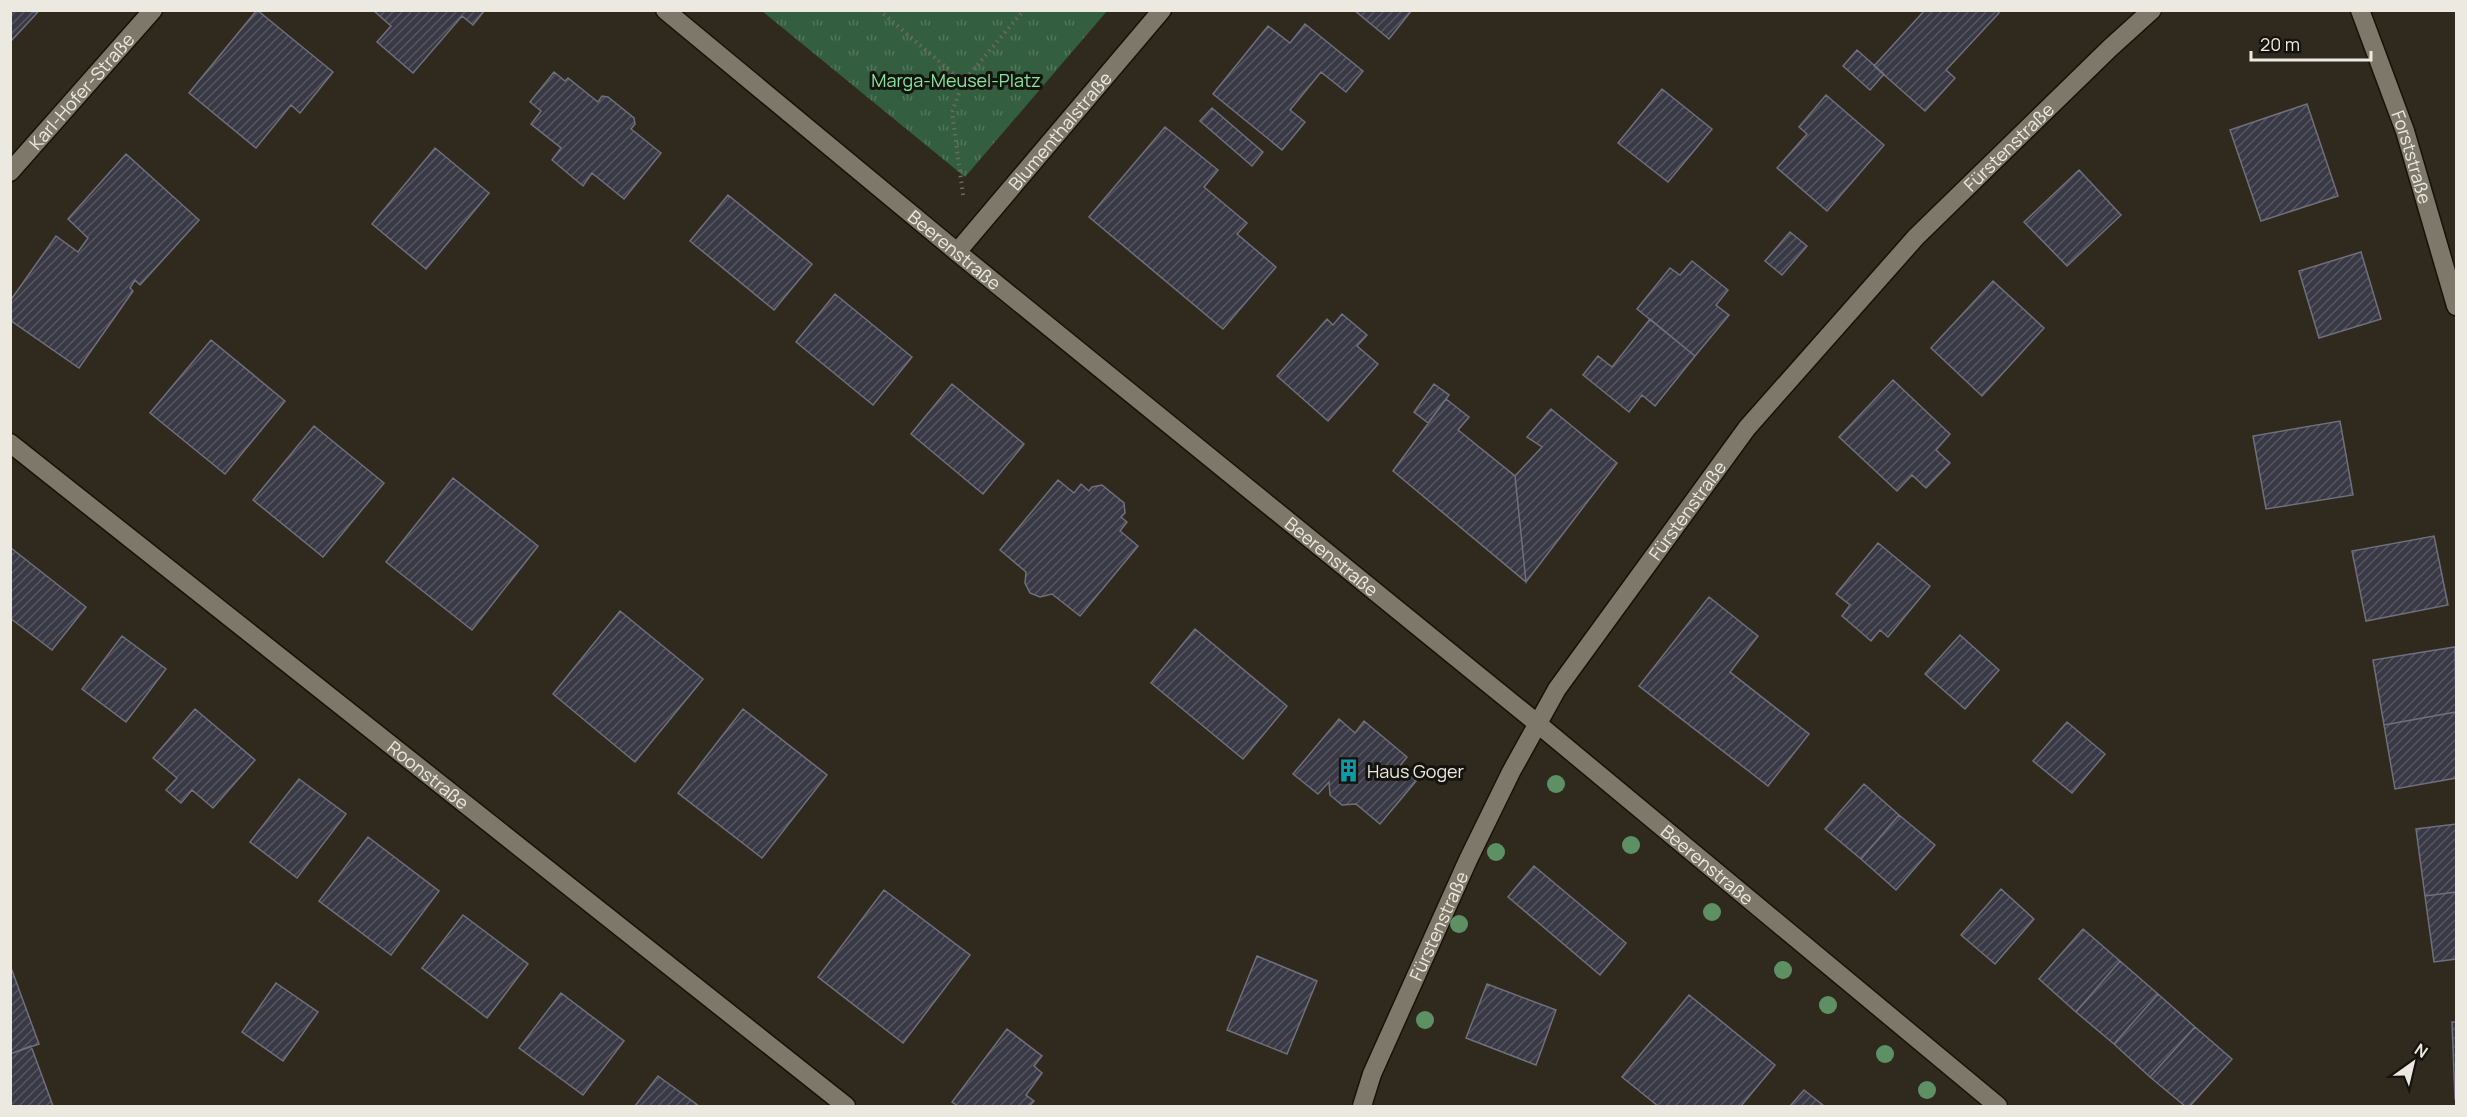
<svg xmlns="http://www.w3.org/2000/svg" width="2467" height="1117" font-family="Manrope,sans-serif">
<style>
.grass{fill:url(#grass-tufts)}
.building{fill:url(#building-hatch);stroke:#716f7e;stroke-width:1.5}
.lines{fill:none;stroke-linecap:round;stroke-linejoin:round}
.street-casing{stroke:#171207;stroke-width:21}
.path{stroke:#6f6a5f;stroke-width:4;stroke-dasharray:1.5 4.5;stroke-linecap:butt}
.street{stroke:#7d7869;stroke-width:18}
.tree{fill:#5e9065}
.labels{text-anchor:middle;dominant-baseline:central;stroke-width:6;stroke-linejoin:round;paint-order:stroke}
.park-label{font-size:18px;fill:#85e4a0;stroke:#15130d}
.street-label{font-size:18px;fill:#ece9e1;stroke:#15130d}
.poi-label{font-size:18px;fill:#ece9e1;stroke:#15130d;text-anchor:start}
</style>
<defs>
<pattern id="grass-tufts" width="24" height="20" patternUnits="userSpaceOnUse" patternTransform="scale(1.5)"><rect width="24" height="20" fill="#345e40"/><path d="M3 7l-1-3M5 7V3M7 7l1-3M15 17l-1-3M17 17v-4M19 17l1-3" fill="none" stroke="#52755b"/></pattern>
<pattern id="building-hatch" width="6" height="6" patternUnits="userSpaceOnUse" patternTransform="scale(1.5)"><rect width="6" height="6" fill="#393845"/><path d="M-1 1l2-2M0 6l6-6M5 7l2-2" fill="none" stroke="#565560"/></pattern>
</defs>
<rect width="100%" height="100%" fill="#2f2a1d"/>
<!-- grass -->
<path class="grass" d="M 762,11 L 1107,11 L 965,177 Z"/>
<!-- building -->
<path class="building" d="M 10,10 L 38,12 L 10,42 Z
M 257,10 L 333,72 L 300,113 L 291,105 L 256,148 L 189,93 Z
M 373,10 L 485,10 L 473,25 L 462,16 L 413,73 L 377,42 L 391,26 Z
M 1354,10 L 1412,10 L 1389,39 Z
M 1925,10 L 1997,10 L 1999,13 L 1946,70 L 1955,78 L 1925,111 L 1874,66 Z
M 1305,24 L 1363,71 L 1346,92 L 1321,72 L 1290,110 L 1305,122 L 1282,150 L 1213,94 L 1268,26 L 1290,43 Z
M 1857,50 L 1884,74 L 1870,90 L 1843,66 Z
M 554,72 L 565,81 L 568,78 L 598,102 L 602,96 L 608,97 L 634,118 L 635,124 L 631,129 L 661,153 L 624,199 L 592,173 L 583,186 L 552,160 L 561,148 L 531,124 L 541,111 L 530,102 Z
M 1662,89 L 1712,129 L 1668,182 L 1618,143 Z
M 1826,95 L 1884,145 L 1827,211 L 1777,168 L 1807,134 L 1799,127 Z
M 2307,104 L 2338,196 L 2261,221 L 2230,130 Z
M 1212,108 L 1263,152 L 1252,166 L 1200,121 Z
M 1165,127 L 1218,170 L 1204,187 L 1247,223 L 1237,234 L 1276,267 L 1223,329 L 1089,217 Z
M 435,148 L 489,193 L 426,269 L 372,224 Z
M 126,154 L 199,220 L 140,285 L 135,280 L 130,288 L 133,291 L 79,368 L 10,320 L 10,301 L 56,236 L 78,252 L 88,238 L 68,219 Z
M 2079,170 L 2121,215 L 2067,266 L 2024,222 Z
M 728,195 L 812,264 L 774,310 L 690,241 Z
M 1790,232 L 1807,246 L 1782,275 L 1765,261 Z
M 2361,252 L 2381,319 L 2319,338 L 2299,271 Z
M 1692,261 L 1728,290 L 1716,305 L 1729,315 L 1695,356 L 1637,309 L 1670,268 L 1680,275 Z
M 1993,281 L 2044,328 L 1982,396 L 1931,348 Z
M 835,294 L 912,357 L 873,405 L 796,342 Z
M 1342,314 L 1367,335 L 1357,346 L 1378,364 L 1328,421 L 1277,376 L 1327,319 L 1333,325 Z
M 1650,319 L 1695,356 L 1655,406 L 1642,395 L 1629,412 L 1583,375 L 1598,356 L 1612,367 Z
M 211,340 L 285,401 L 225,474 L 150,413 Z
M 1893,380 L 1950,434 L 1936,450 L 1950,463 L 1926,488 L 1912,475 L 1897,491 L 1839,437 Z
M 952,384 L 1024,444 L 983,494 L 911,434 Z
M 1434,384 L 1449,395 L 1428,423 L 1414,412 Z
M 1446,399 L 1469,417 L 1458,430 L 1515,476 L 1526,582 L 1393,471 Z
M 1551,409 L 1617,463 L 1526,582 L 1515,476 L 1542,447 L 1527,437 Z
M 2340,421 L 2353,495 L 2266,509 L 2253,436 Z
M 314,426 L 384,483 L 323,557 L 253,500 Z
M 453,478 L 538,546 L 472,630 L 386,562 Z
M 1058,480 L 1074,493 L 1081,484 L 1089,491 L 1092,487 L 1102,485 L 1124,503 L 1125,513 L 1121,517 L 1127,522 L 1120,531 L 1138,546 L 1080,616 L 1052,594 L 1040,597 L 1030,593 L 1025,583 L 1026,572 L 1000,550 Z
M 2434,536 L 2448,605 L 2366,621 L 2352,551 Z
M 1878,543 L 1930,586 L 1888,637 L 1880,630 L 1871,641 L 1842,616 L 1850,605 L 1836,594 Z
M 11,548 L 86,607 L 52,650 L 10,618 Z
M 1709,597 L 1758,636 L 1730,672 L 1809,734 L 1768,786 L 1639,686 Z
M 620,611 L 703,679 L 635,762 L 553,694 Z
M 1195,629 L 1287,706 L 1243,759 L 1151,683 Z
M 1960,635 L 1999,670 L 1965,709 L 1925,674 Z
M 122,636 L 166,669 L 126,722 L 82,689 Z
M 2455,647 L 2456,712 L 2384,725 L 2373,660 Z
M 195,709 L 255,760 L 213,808 L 192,790 L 181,803 L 166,790 L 177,778 L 153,758 Z
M 743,709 L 827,775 L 762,858 L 678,793 Z
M 2456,712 L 2456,778 L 2395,789 L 2384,725 Z
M 1339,719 L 1355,733 L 1364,721 L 1407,757 L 1399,767 L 1416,781 L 1380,824 L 1356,804 L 1342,805 L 1330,795 L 1329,782 L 1318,794 L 1293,774 Z
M 2067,722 L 2105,754 L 2072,793 L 2033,761 Z
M 299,779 L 346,814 L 297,878 L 250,842 Z
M 1864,784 L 1899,815 L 1861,859 L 1825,829 Z
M 1899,815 L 1935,845 L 1896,890 L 1861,859 Z
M 2456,824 L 2456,892 L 2425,896 L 2416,829 Z
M 368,837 L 439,891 L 391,955 L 319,901 Z
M 1534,866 L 1626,943 L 1600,975 L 1508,897 Z
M 2001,889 L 2034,919 L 1995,964 L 1961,935 Z
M 884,890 L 970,955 L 903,1043 L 818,977 Z
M 2456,892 L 2456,959 L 2434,962 L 2425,896 Z
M 463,915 L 528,964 L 487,1018 L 422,968 Z
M 2083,929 L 2120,961 L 2076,1012 L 2039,979 Z
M 1257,956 L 1317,981 L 1287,1054 L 1227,1030 Z
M 2120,961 L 2158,994 L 2114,1044 L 2076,1012 Z
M 10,965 L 39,1044 L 10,1054 Z
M 276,983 L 318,1012 L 283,1061 L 242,1032 Z
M 1487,984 L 1556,1010 L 1536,1065 L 1466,1038 Z
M 561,993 L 624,1041 L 583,1095 L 519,1048 Z
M 2158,994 L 2195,1027 L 2150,1077 L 2114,1044 Z
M 1689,995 L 1775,1065 L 1741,1106 L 1658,1106 L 1622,1077 Z
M 2452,1022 L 2456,1022 L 2456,1099 L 2455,1099 Z
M 2195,1027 L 2232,1059 L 2190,1106 L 2185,1106 L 2150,1077 Z
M 1007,1029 L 1042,1056 L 1034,1066 L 1042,1073 L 1026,1095 L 1034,1101 L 1029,1106 L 958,1106 L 952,1102 Z
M 31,1046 L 53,1106 L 10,1106 L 10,1054 Z
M 658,1076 L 699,1106 L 635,1106 Z
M 1804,1090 L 1824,1106 L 1790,1106 Z"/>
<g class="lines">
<defs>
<g id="street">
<path id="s1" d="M 665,10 L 957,252 L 1538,724 L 1998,1106"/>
<path id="s2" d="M 2360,10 L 2405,131 L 2456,306"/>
<path id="s3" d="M 10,172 L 153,10"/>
<path id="s4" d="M 957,252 L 1162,10"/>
<path id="s5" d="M 10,443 L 846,1106"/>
<path id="s6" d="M 1362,1106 L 1372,1074 L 1468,860 L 1511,772 L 1557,689 L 1747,428 L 1916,237 L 2110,48 L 2152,10"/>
</g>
</defs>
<!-- street casing -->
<use href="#street" class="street-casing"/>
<!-- path -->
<path class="path" d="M 879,10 L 963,82
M 963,195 L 952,112 L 963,82 L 1024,10"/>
<!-- street -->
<use href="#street" class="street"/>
</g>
<!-- trees -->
<g class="tree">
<circle cx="1556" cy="784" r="9"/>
<circle cx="1631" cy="845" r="9"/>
<circle cx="1496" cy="852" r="9"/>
<circle cx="1712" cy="912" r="9"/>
<circle cx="1459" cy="924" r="9"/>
<circle cx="1783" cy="970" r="9"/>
<circle cx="1828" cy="1005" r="9"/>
<circle cx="1425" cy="1020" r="9"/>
<circle cx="1885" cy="1054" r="9"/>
<circle cx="1927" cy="1090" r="9"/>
</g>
<!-- icons -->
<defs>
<symbol id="building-bare" viewBox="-9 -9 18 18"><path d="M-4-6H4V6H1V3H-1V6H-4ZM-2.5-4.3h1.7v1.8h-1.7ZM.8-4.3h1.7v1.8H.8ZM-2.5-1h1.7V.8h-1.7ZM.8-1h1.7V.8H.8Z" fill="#0f9aa8" stroke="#15130d" stroke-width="2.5" paint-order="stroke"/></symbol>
</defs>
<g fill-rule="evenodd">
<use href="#building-bare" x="1332" y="754" width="33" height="33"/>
</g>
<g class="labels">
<!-- park labels -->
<g class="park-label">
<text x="956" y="80">Marga-Meusel-Platz</text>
</g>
<!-- street labels -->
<g class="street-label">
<text stroke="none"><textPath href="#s3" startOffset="108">Karl-Hofer-Straße</textPath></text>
<text stroke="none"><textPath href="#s4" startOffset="159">Blumenthalstraße</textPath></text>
<text stroke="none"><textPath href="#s6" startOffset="1168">Fürstenstraße</textPath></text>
<text stroke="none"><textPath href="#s2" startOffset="156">Forststraße</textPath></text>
<text stroke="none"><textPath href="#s1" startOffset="376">Beerenstraße</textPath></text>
<text stroke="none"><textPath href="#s6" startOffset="682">Fürstenstraße</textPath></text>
<text stroke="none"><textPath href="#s1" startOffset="862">Beerenstraße</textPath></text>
<text stroke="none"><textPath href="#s5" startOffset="534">Roonstraße</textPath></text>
<text stroke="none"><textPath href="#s1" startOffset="1348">Beerenstraße</textPath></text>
<text stroke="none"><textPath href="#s6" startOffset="196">Fürstenstraße</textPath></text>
</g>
<!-- poi labels -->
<g class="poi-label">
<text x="1367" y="771">Haus Goger</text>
</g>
</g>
<!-- border -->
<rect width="2467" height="1117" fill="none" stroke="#ece9e1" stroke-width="24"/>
<!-- north arrow -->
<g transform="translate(2413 1063) rotate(34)" stroke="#15130d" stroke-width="4.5" paint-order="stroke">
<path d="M0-4.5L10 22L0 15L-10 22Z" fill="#ece9e1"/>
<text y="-9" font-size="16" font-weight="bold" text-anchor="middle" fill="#ece9e1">N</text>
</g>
<!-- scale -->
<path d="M2251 51v9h120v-9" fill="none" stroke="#ece9e1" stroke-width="3"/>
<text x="2260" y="51" font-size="18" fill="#ece9e1" stroke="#15130d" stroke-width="4.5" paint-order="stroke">20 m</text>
</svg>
